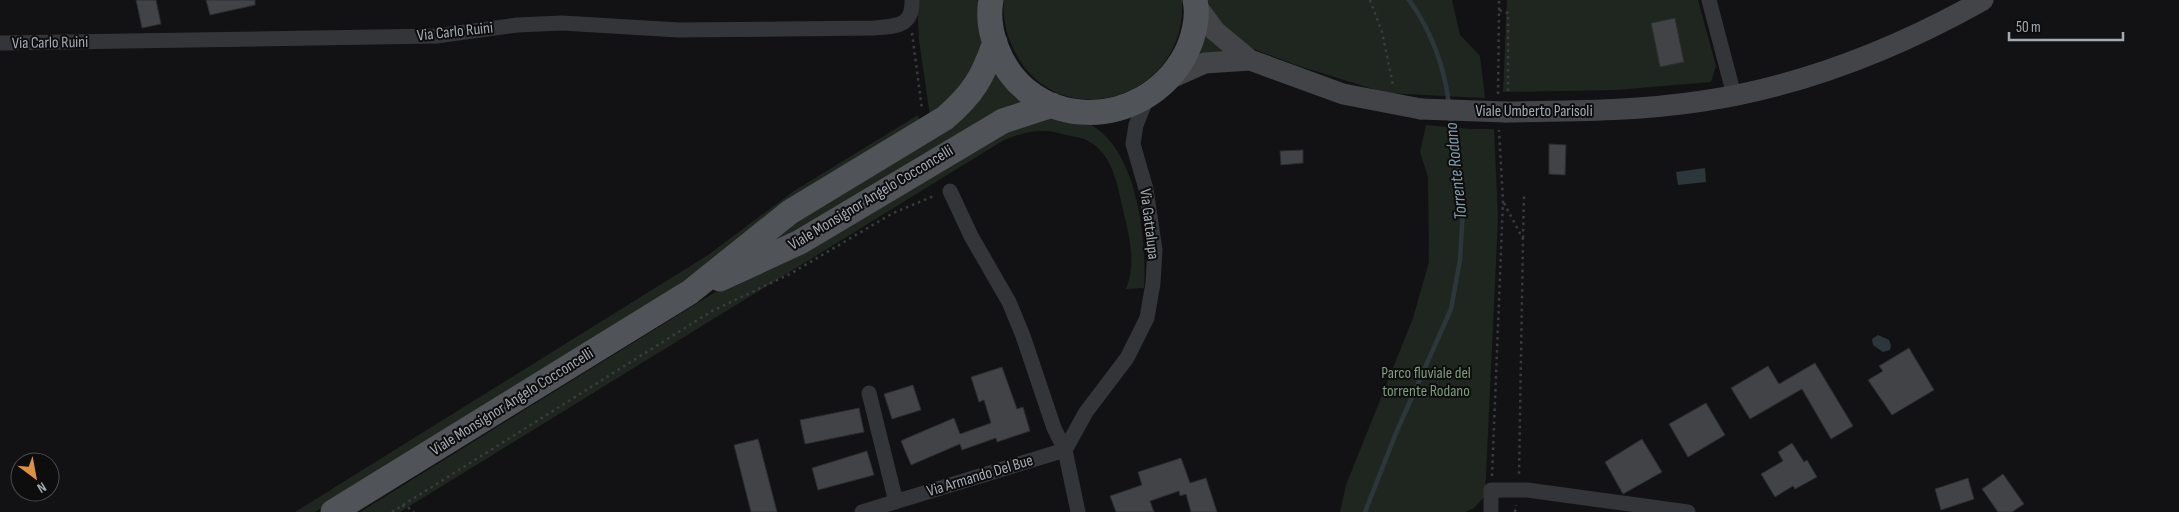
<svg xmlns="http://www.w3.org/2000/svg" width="2179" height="512" font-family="'Sofia Sans Condensed',sans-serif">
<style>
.green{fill:#1f261f}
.water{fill:#2d363b}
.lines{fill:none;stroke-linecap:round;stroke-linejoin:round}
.stream{stroke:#2d363b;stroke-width:4.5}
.building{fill:#414346;stroke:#2c2d2f}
.path{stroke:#3a3c3f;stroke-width:2.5;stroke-dasharray:2.5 4;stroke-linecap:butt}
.minor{stroke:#343538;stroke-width:15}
.secondary{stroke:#424448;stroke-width:21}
.primary{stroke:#505357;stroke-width:25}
.secondary-bridge{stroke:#424448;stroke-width:21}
.labels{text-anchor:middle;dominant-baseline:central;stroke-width:4;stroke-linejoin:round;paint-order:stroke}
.street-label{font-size:16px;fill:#a5abb3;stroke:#0d0d0e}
.park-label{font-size:16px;fill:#819c7e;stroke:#0d0d0e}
.water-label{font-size:18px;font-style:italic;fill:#809daa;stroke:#0d0d0e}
</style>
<rect width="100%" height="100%" fill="#121214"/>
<!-- green -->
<path class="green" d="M 917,0 L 977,0 L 979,2 L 978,21 L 982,48 L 966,86 L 930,116 L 919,40 Z
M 1004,0 L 1182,0 C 1188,101 1055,139 1013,48 C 1006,33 1002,16 1004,0 Z
M 1207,0 L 1452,0 L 1460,35 L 1480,56 L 1485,98 L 1386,93 L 1296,65 L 1246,46 L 1223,30 Z
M 1507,0 L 1698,0 L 1716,66 L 1711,82 L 1616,90 L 1503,92 Z
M 1206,34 L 1225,52 L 1199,55 Z
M 996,73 L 1005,86 L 1024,102 L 802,232 L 756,251 Z
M 918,115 L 921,127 L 795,203 L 670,290 L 315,512 L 295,512 L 708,255 L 794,191 Z
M 1040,116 C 1056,119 1082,118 1096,128 C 1138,157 1147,242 1144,288 L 1126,289 C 1136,264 1130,239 1124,214 C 1118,189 1114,154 1088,141 C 1083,138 1076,137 1070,136 C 1041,127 1031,130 1004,140 L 400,512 L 360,512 L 725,286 L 1016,122 Z
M 1426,125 L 1470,129 L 1494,129 L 1498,219 L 1485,496 L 1474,508 L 1465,512 L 1340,512 L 1346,485 L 1413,318 L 1429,262 L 1428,177 L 1420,152 Z"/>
<!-- water -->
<path class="water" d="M 1705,168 L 1706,182 L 1678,185 L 1676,172 Z
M 1878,335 L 1889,340 L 1891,345 L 1890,350 L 1883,352 L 1873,345 L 1872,339 Z"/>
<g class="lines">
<!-- stream -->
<path class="stream" d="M 1409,0 C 1431,30 1445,68 1449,105
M 1365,512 L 1396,433 L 1451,309 L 1460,260 L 1463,209 L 1450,115"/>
</g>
<!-- building -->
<path class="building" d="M 136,0 L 156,0 L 161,24 L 142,28 Z
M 206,0 L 255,0 L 255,5 L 210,15 Z
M 1675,18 L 1684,62 L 1660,67 L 1651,23 Z
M 1549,144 L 1566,145 L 1565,175 L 1549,174 Z
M 1303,150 L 1303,163 L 1281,165 L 1280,151 Z
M 1909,348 L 1934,390 L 1892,415 L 1868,380 L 1883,371 L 1879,366 Z
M 1815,363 L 1853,426 L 1831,439 L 1802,389 L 1750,419 L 1731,388 L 1768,366 L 1779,384 Z
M 1002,367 L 1017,409 L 1023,407 L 1030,431 L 997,442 L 996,438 L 962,450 L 960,444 L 911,465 L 901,441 L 907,438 L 954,418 L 960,434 L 991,423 L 984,400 L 979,402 L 971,377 Z
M 913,385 L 921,410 L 892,419 L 884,394 Z
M 1706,403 L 1725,435 L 1688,457 L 1669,424 Z
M 859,408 L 864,432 L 805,444 L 800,420 Z
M 758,439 L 760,446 L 777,512 L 751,512 L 734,445 Z
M 1642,439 L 1662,472 L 1623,494 L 1605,462 Z
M 1792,443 L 1804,462 L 1807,460 L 1817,477 L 1795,489 L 1793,486 L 1775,497 L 1761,474 L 1783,461 L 1778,452 Z
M 867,451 L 874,475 L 818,490 L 812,468 Z
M 1181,458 L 1190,483 L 1206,478 L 1217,512 L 1191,512 L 1186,494 L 1180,496 L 1179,491 L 1150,501 L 1154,512 L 1116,512 L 1110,496 L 1142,485 L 1138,472 Z
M 2003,474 L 2024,504 L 2012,512 L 1998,512 L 1982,489 Z
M 1968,478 L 1974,499 L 1941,510 L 1935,489 Z"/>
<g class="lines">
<!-- path -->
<path class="path" d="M 1370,0 L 1382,32 L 1393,85
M 1499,10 L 1499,0
M 912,33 L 922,109
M 1498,94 L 1499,10 L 1508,13 L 1508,94
M 1504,203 L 1523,239 L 1519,475
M 1523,238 L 1524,195
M 1492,476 L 1503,201 L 1499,130
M 402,506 L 406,506 L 414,512
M 392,512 L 712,311 L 790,274 L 893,213 L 936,195
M 1515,512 L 1516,505"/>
<!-- minor -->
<path class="minor" d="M 1709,0 L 1734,95
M 0,43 L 436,36 L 517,25 L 562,23 L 679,30 L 874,28 C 896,26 913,27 912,0
M 869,393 L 896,502
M 862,512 L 1065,450 L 1054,428 L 1023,336 L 1009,302 L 971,236 L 950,191
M 1078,512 L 1065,450 L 1086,412 L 1127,358 L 1147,318 L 1153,283 L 1155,250 L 1146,189 L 1133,144 L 1136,125 L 1147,98
M 1491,512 L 1491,490 L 1527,490 L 1688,512"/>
<!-- secondary -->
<path class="secondary" d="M 1196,5 L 1215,31 L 1250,60 L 1343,94 L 1421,109
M 1169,79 L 1205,63 L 1250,60
M 1506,112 C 1572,111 1638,111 1703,101 C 1802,86 1896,49 1983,0"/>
<!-- primary -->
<path class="primary" d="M 991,0 C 988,16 991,34 997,49 C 1030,133 1143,132 1185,55 C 1193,40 1199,17 1195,0
M 720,279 L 800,242 L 1003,121 L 1052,105
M 333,512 L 690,292 L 790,212 L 945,118 C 973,94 983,77 995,42"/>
<!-- secondary-bridge -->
<path class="secondary-bridge" d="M 1421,109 L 1506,112"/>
</g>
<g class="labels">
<!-- street labels -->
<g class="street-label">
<text transform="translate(455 32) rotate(-6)">Via Carlo Ruini</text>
<text transform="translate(50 43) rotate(-1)">Via Carlo Ruini</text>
<text x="1534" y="111">Viale Umberto Parisoli</text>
<text transform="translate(871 198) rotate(-31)">Viale Monsignor Angelo Cocconcelli</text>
<text transform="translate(1149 224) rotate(83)">Via Gattalupa</text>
<text transform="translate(512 402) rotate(-32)">Viale Monsignor Angelo Cocconcelli</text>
<text transform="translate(980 476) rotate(-17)">Via Armando Del Bue</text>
</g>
<!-- park labels -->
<g class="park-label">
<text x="1426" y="373">Parco fluviale del<tspan x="1426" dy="18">torrente Rodano</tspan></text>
</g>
<!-- water labels -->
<g class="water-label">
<text transform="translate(1456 171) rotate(-96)">Torrente Rodano</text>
</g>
</g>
<!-- north arrow -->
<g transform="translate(35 477) rotate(148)"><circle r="24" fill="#0d0d0e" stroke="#4a4c50"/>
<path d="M0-4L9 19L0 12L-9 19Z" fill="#dd9041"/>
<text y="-8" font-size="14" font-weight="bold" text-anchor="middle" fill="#a5abb3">N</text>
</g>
<!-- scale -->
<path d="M2009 32v8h114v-8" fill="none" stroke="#a5abb3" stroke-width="2.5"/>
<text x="2016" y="32" font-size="15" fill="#a5abb3" stroke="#0d0d0e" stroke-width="4" paint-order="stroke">50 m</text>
</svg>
